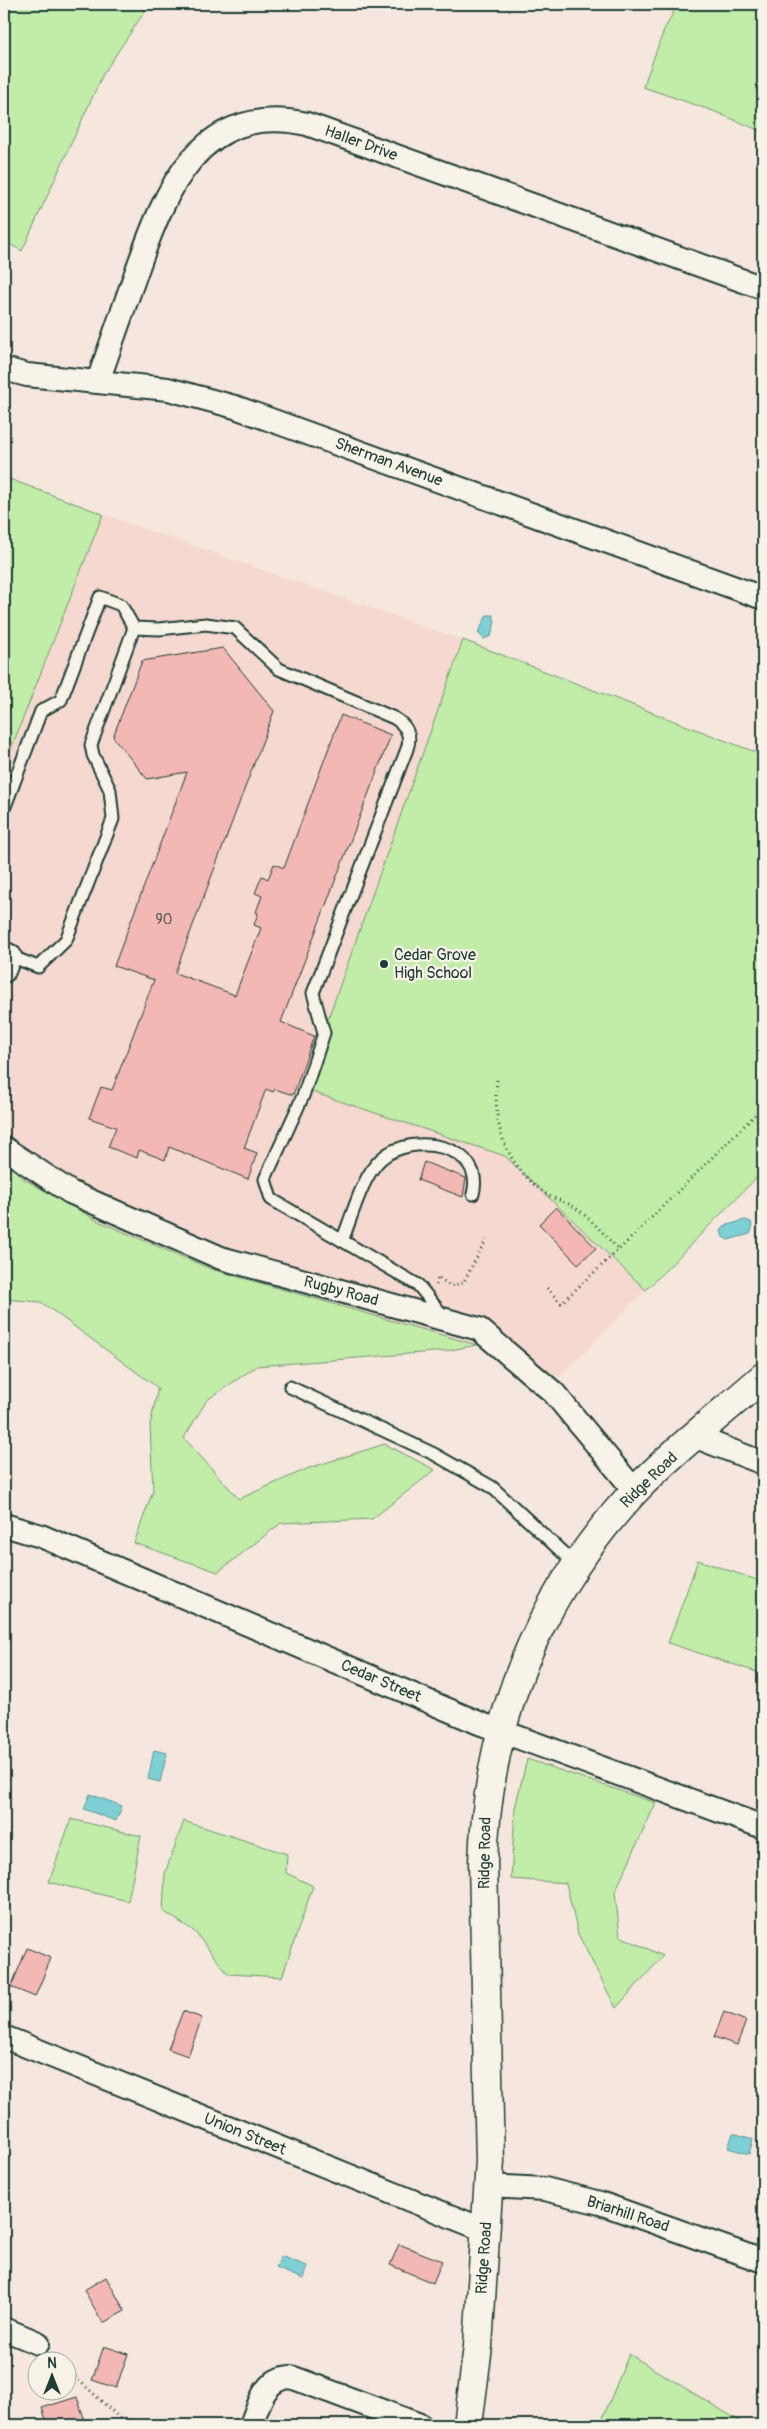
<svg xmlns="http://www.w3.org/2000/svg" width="767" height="2429" font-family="Pangolin,sans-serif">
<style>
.built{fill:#f5d9d1}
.green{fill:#c1eda9;stroke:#70956e}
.water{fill:#7fd0d6;stroke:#599595}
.building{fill:#f4b8b4;stroke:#1f3d34}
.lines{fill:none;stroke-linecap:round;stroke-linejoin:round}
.lane-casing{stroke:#1f3d34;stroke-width:15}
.street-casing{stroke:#1f3d34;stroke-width:26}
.secondary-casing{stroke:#1f3d34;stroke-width:31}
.path{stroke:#1f3d34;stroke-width:3;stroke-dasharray:1 4;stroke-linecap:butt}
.lane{stroke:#f7f3e8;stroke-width:11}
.street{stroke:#f7f3e8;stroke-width:22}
.secondary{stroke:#f7f3e8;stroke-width:28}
.poi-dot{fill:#1f3d34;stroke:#f7f3e8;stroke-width:2}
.labels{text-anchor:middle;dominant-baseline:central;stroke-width:4.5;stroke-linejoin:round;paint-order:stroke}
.number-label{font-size:14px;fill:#545c54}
.street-label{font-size:16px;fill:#1f3d34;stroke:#f7f3e8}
.poi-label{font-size:16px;fill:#1f3d34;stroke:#f7f3e8;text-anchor:start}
</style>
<rect width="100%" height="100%" fill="#f6e7de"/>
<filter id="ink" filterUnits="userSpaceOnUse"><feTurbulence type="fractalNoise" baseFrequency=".02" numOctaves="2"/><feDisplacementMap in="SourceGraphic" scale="10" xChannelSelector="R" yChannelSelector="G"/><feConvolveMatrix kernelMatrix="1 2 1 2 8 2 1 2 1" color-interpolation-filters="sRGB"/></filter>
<g filter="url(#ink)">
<!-- built -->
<path class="built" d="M 103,514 L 463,640 L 763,755 L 763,1171 L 560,1377 L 477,1345 L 211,1269 L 98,1221 L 24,1179 L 4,1161 L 4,767 Z"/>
<!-- green -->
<path class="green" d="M 4,4 L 125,4 L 147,8 L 103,74 L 22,251 L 4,241 Z
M 678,4 L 763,4 L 763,132 L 713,111 L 643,87 L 664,30 Z
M 4,477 L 103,514 L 4,767 Z
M 463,640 L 763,755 L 763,1171 L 646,1290 L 505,1156 L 303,1089 Z
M 4,1161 L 24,1179 L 98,1221 L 211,1269 L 477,1345 L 446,1351 L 257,1366 L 207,1400 L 184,1438 L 239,1499 L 309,1468 L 385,1444 L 435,1470 L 372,1519 L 281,1523 L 218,1572 L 134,1543 L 153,1491 L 150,1425 L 158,1388 L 41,1302 L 4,1299 Z
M 698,1560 L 757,1580 L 763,1594 L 763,1674 L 668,1643 Z
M 527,1759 L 656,1803 L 615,1892 L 620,1936 L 663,1956 L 616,2008 L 578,1934 L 566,1883 L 511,1879 L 515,1808 Z
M 71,1819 L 141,1836 L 128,1901 L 49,1882 Z
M 184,1821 L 287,1854 L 286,1873 L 313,1886 L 282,1977 L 228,1974 L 194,1931 L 163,1911 L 165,1873 Z
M 629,2354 L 746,2425 L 600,2425 Z"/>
<!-- water -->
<path class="water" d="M 487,615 L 493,615 L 495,622 L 491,636 L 484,639 L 478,633 Z
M 745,1220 L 751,1222 L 752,1229 L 750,1234 L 728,1240 L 723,1237 L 721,1231 L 724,1226 Z
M 154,1750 L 167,1753 L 160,1782 L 148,1779 Z
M 90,1794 L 122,1806 L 116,1821 L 84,1809 Z
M 733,2133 L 753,2139 L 749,2154 L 728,2148 Z
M 281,2256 L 307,2266 L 303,2279 L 276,2268 Z"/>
<!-- building -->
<path class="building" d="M 223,648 L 274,711 L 175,973 L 235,995 L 261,928 L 254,925 L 258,913 L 256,912 L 262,896 L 255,893 L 262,876 L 268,879 L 274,864 L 284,868 L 341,715 L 391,735 L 281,1022 L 314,1036 L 293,1095 L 275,1089 L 273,1092 L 266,1089 L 244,1148 L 257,1153 L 248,1179 L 169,1147 L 165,1160 L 139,1150 L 137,1158 L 108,1147 L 116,1127 L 89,1118 L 101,1087 L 112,1090 L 154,980 L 114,966 L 187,772 L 147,779 L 113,737 L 142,661 Z
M 424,1162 L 466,1178 L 463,1197 L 418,1180 Z
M 556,1207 L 596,1248 L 578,1264 L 539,1224 Z
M 27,1948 L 51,1958 L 35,1997 L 11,1987 Z
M 183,2011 L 202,2018 L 188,2056 L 168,2049 Z
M 724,2012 L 746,2021 L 737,2045 L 714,2037 Z
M 399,2244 L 442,2261 L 433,2283 L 390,2265 Z
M 106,2277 L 125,2311 L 103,2323 L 84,2290 Z
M 104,2346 L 128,2354 L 116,2388 L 92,2380 Z
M 77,2397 L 85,2421 L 70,2425 L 48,2425 L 42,2408 Z"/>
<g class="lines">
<defs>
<path id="lane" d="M 134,628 L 159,629 L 206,624 L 235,628 L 279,669 L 394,718 C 406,725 412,735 407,749 L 313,993 L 324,1033 L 303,1096 L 265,1179 L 271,1199 L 418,1285 L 444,1317
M 4,809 L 41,711 L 61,700 L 100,597 L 121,605 L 134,628
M 10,956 L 38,967 L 66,940 L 113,819 L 110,790 L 93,755 L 91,745 L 134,628
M 342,1241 C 352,1217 362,1176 381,1159 C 412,1131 486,1145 473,1194
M 290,1387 L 434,1454 L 492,1487 L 575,1564"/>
<path id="street" d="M 4,369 L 27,375 L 168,389 L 235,407 L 763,598
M 98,381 C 111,345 123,309 136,273 C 165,190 200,101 307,124 L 763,288
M 4,953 L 10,956 L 4,971
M 4,1148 L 70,1192 L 221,1258 L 479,1329 L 554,1393 L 635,1491
M 696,1437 L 763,1463
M 4,1525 L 41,1536 L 479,1723 L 763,1827
M 4,2037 L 487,2231
M 489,2186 L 545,2189 L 600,2203 L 763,2261
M 4,2329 L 38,2343
M 251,2425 C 259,2404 264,2378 291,2377 L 420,2425"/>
<path id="secondary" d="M 468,2425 L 478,2346 L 490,2161 L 483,1862 C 488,1720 536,1598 633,1493 C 673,1451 720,1415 763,1377"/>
</defs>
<!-- lane casing -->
<use href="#lane" class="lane-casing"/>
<!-- street casing -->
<use href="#street" class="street-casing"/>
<!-- secondary casing -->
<use href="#secondary" class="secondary-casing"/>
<!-- path -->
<path class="path" d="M 497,1080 C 492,1127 507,1167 546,1194 C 555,1200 566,1201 574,1207 C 591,1218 605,1236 619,1250
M 436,1285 L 438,1277 L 450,1286 L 463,1283 L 486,1240
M 547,1288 L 561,1303 L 626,1243 L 763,1107
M 51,2355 L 58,2362
M 68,2370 L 127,2425"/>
<!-- lane -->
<use href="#lane" class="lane"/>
<!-- street -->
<use href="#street" class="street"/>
<!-- secondary -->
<use href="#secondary" class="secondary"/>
</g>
</g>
<!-- markers -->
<circle class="poi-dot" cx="384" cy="964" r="5"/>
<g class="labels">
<!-- number labels -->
<g class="number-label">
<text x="164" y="919">90</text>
</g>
<!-- street labels -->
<g class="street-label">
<text transform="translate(361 143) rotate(20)">Haller Drive</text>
<text transform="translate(389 462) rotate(20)">Sherman Avenue</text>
<text transform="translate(341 1291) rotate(15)">Rugby Road</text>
<text transform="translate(649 1480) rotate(-44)">Ridge Road</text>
<text transform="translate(381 1681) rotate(23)">Cedar Street</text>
<text transform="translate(485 1853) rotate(-89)">Ridge Road</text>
<text transform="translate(245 2134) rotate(22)">Union Street</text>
<text transform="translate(628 2214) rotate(18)">Briarhill Road</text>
<text transform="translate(484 2258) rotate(-86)">Ridge Road</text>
</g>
<!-- poi labels -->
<g class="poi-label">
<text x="394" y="955">Cedar Grove<tspan x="394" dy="18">High School</tspan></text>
</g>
</g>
<!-- margin -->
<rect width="767" height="2429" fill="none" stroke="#f7f3e8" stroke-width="20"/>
<rect x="10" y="10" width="747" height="2409" fill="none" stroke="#1f3d34" stroke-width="2" filter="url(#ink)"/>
<!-- north arrow -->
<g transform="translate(52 2376)"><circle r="24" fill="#f7f3e8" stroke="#a1aaa0"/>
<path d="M0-4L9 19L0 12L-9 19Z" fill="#1f3d34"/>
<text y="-8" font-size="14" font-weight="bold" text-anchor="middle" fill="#1f3d34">N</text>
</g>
</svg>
